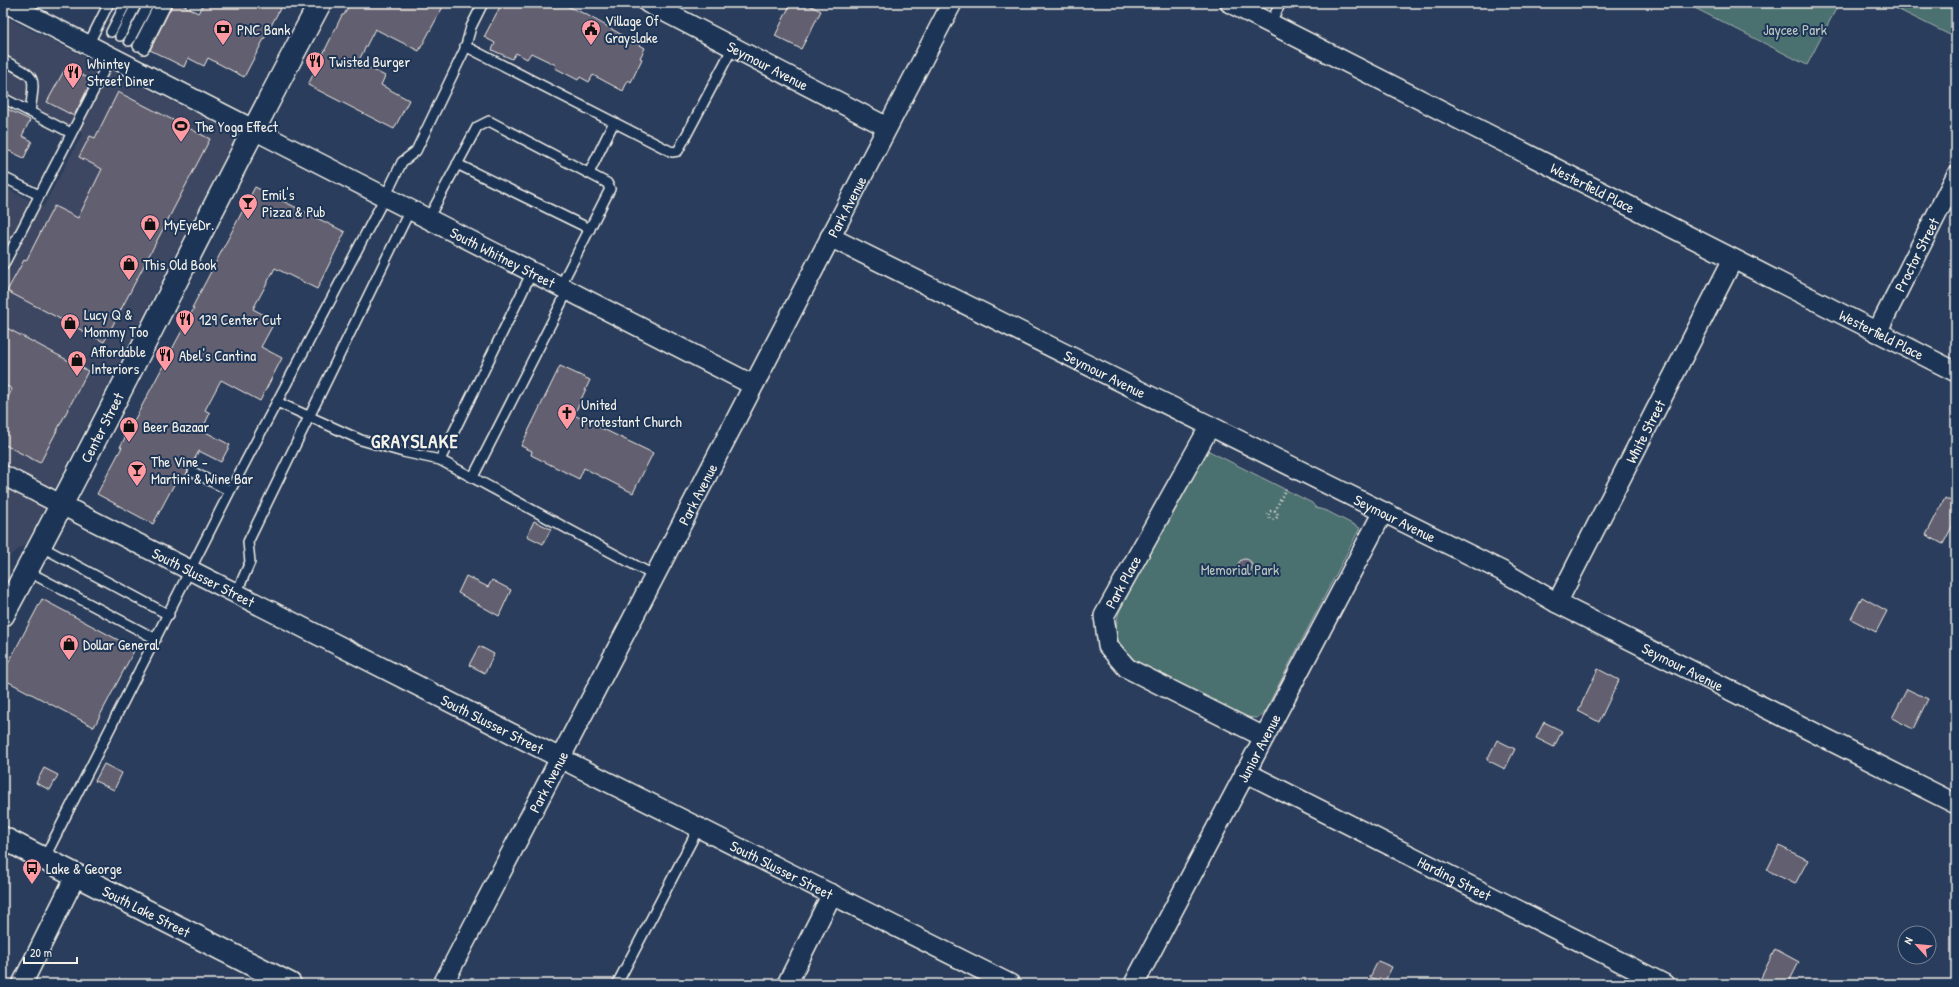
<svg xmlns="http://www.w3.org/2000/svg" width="1959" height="987" font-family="'Patrick Hand',sans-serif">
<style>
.built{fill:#3c4762}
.green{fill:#4c6f70;stroke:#a0b0ac}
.building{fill:#625e70;stroke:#f4f1e8}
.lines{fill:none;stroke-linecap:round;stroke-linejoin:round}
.lane-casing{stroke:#f4f1e8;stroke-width:12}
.street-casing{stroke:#f4f1e8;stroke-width:22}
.secondary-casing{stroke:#f4f1e8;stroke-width:25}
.path{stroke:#f4f1e8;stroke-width:2.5;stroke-dasharray:1 3;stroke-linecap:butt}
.lane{stroke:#1d3557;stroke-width:9}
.street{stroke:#1d3557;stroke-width:19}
.secondary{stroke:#1d3557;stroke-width:22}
.labels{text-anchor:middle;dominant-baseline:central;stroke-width:4;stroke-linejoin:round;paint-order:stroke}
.poi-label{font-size:15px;fill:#f4f1e8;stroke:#1d3557;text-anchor:start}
.park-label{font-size:15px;fill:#b9c4be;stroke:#1d3557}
.street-label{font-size:15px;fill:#f4f1e8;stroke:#1d3557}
.district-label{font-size:19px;font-weight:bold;letter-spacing:1px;fill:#f4f1e8;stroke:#1d3557}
</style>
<rect width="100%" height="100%" fill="#2b3d5c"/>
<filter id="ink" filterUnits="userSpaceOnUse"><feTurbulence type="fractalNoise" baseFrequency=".025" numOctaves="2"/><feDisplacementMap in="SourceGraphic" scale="8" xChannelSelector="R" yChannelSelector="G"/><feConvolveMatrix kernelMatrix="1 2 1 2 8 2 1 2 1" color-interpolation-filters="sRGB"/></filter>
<g filter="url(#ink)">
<!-- built -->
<path class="built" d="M 3,16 L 237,134 L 26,544 L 3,561 L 3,279 L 6,273 L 3,272 L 3,187 L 43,207 L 83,133 L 3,91 Z"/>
<!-- green -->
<path class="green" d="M 1685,3 L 1839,3 L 1807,65 Z
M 1885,3 L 1956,3 L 1956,38 Z
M 1203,448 L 1312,503 L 1316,508 L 1327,511 L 1360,528 L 1264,713 L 1257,718 L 1246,717 L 1132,659 C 1117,645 1113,632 1119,612 Z"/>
<!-- building -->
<path class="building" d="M 173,3 L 179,3 L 198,13 L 204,3 L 283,3 L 244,77 L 208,58 L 204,66 L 188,58 L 184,67 L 150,50 Z
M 350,3 L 445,3 L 419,51 L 375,29 L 358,62 L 385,76 L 381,85 L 409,100 L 394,129 L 308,85 L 342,15 L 344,15 Z
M 502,3 L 560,3 L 587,15 L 645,48 L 640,58 L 642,59 L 631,82 L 628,80 L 623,91 L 593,75 L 589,82 L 580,77 L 578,80 L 555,68 L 556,65 L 531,53 L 527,59 L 516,53 L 512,59 L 492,50 L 495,43 L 484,37 Z
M 791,3 L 805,3 L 821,11 L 801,49 L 775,36 Z
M 66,67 L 92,80 L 74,116 L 47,102 Z
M 118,92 L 210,139 L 104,342 L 7,291 L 24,260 L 26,261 L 54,206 L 78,218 L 102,169 L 79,157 L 90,136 L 95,138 Z
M 3,107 L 30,120 L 22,136 L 32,141 L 24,158 L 3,148 Z
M 255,187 L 345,232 L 317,289 L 275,268 L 253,309 L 275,321 L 261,347 L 282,358 L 260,401 L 221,380 L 205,410 L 210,413 L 202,430 L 230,445 L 221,462 L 199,451 L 183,480 L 178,477 L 153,524 L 97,494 L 122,447 L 120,447 L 194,308 L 192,308 Z
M 3,326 L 88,371 L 40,463 L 3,444 L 3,408 L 12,389 L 3,384 Z
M 560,366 L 590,380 L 574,415 L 653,453 L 633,493 L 584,468 L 579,479 L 531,455 L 532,451 L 521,446 Z
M 1945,498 L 1956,504 L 1956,519 L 1943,544 L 1926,535 Z
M 534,521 L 551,529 L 543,544 L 527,536 Z
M1238 566a7 7 0 1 1 14 0a7 7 0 1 1-14 0Z
M 466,576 L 488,587 L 492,580 L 511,590 L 499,616 L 458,593 Z
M 1862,597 L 1887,611 L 1876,632 L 1851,619 Z
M 42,599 L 135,649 L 94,727 L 3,679 L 3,673 Z
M 479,646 L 494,654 L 485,673 L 469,665 Z
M 1598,669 L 1619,680 L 1599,722 L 1578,711 Z
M 1907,689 L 1928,699 L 1913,729 L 1892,718 Z
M 1544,722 L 1562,731 L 1554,747 L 1536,738 Z
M 1497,740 L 1515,749 L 1505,769 L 1487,760 Z
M 104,764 L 122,773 L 114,790 L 95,781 Z
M 44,768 L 58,775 L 50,790 L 36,783 Z
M 1779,846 L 1808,860 L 1795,884 L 1767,870 Z
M 1775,949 L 1799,962 L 1788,984 L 1758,984 Z
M 1378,961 L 1392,967 L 1384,983 L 1370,977 Z"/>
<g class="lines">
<defs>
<path id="lane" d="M 1270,23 L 1281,3
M 111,32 L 126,3
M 120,36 L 137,3
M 129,41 L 149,3
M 88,45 L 109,3
M 138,46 L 160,3
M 465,46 L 672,152 L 678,151 L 733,47
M 144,49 L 167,3
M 3,60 C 38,79 35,73 30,112
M 3,98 L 71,133
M 457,164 L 590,229
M 589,173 L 614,122
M 3,177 L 39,195
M 428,219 L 477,127 L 489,121 L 607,183 L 610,189 L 560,287
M 3,266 L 111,57
M 277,402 L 361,440 L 403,452 L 440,460 L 655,576
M 440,460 L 532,272
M 193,472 L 230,491
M 473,477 L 568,290
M 40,546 L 169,615
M 27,571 L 156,639
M 236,594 L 250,562 L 248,542 L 410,210
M 44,859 L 230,491 L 385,197 L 402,162 L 416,151 L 465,49 L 471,27 L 483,3
M 617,984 L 699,827"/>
<g id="street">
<path id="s1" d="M 6,3 L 753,385"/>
<path id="s2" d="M 648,3 L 887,127"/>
<path id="s3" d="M 1230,3 L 1956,372"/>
<path id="s4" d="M 830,237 L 1502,571 L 1557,603 L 1956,804"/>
<path id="s5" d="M 1877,332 L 1956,176"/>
<path d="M 1210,426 L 1104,616 L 1108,646 L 1127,668 L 1264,737"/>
<path id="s6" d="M 3,475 L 560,758 L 1010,984"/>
<path id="s7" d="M 1557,603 L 1733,259"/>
<path id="s8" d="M 1245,772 L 1664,984"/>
<path d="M 22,984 L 76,875"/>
<path id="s9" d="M 443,984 L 952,3"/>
<path d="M 787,984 L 832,894"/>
<path id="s10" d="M 1134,984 L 1383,512"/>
</g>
<g id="secondary">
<path id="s11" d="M 3,615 C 112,413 212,206 320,3"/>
<path id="s12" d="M 3,838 L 290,984"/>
</g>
</defs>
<!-- lane casing -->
<use href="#lane" class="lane-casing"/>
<!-- street casing -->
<use href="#street" class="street-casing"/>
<!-- secondary casing -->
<use href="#secondary" class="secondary-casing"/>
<!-- path -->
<path class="path" d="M1268.5 515a4.5 4.5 0 1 1 9 0a4.5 4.5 0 1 1-9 0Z
M 1275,511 L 1286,488"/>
<!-- lane -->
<use href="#lane" class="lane"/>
<!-- street -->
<use href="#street" class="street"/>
<!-- secondary -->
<use href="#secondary" class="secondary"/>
</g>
</g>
<!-- icons -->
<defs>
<symbol id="bank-pin" viewBox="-11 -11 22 30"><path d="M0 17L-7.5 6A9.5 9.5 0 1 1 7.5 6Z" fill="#ff9aa2" stroke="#1d3557"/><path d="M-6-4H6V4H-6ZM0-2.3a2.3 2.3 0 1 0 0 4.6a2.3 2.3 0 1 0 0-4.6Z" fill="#111"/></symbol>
<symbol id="civic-pin" viewBox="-11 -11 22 30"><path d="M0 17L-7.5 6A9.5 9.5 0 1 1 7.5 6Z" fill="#ff9aa2" stroke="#1d3557"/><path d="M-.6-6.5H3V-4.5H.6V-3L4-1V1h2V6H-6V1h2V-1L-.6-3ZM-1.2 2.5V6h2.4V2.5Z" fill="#111"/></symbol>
<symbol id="restaurant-pin" viewBox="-11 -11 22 30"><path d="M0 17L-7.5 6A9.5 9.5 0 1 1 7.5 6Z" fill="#ff9aa2" stroke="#1d3557"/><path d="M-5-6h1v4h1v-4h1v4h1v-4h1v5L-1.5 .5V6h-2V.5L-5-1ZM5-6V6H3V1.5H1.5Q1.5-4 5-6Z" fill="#111"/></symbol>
<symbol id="stadium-pin" viewBox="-11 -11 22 30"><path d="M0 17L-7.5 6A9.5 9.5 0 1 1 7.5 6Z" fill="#ff9aa2" stroke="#1d3557"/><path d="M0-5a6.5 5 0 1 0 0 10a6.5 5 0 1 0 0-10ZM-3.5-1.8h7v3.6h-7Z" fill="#111"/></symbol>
<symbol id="bar-pin" viewBox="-11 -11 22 30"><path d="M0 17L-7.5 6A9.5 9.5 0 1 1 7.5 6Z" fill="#ff9aa2" stroke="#1d3557"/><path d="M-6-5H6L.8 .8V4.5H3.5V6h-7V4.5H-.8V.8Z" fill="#111"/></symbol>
<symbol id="shop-pin" viewBox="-11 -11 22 30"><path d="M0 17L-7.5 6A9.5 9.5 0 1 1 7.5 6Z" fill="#ff9aa2" stroke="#1d3557"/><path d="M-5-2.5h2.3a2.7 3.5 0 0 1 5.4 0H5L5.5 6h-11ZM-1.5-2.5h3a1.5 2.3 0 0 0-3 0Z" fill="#111"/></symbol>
<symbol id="church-pin" viewBox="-11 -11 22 30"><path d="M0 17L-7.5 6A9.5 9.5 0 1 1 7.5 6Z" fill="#ff9aa2" stroke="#1d3557"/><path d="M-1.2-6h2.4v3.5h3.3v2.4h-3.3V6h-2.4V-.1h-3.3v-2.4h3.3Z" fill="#111"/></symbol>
<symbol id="bus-pin" viewBox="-11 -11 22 30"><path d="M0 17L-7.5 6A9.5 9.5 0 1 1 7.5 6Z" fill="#ff9aa2" stroke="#1d3557"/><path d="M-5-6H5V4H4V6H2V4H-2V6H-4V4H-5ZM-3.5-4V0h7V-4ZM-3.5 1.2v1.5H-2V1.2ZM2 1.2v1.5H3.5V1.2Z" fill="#111"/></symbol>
</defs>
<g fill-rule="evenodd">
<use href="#bank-pin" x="212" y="18" width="22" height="30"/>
<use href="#civic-pin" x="580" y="18" width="22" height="30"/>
<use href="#restaurant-pin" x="304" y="50" width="22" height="30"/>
<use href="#restaurant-pin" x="62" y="61" width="22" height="30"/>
<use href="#stadium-pin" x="170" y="115" width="22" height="30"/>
<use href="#bar-pin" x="237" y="192" width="22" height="30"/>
<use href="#shop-pin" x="139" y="213" width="22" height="30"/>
<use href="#shop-pin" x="118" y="253" width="22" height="30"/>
<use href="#restaurant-pin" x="174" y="308" width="22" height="30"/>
<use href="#shop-pin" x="59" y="312" width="22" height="30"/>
<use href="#restaurant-pin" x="154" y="344" width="22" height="30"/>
<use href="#shop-pin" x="66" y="349" width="22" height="30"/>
<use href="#church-pin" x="556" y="402" width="22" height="30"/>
<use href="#shop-pin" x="118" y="415" width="22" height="30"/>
<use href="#bar-pin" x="126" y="459" width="22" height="30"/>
<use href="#shop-pin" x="58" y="633" width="22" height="30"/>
<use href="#bus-pin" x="21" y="857" width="22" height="30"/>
</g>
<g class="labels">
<!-- poi labels -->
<g class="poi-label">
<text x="605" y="20">Village Of<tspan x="605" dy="17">Grayslake</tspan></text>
<text x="237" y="29">PNC Bank</text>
<text x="329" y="61">Twisted Burger</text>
<text x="87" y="63">Whintey<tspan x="87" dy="17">Street Diner</tspan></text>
<text x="195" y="126">The Yoga Effect</text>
<text x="262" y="194">Emil's<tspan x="262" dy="17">Pizza &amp; Pub</tspan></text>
<text x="164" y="224">MyEyeDr.</text>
<text x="143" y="264">This Old Book</text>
<text x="84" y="314">Lucy Q &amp;<tspan x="84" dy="17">Mommy Too</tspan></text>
<text x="199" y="319">129 Center Cut</text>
<text x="91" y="351">Affordable<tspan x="91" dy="17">Interiors</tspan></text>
<text x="179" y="355">Abel's Cantina</text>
<text x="581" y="404">United<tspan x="581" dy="17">Protestant Church</tspan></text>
<text x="143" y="426">Beer Bazaar</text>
<text x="151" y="461">The Vine -<tspan x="151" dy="17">Martini &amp; Wine Bar</tspan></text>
<text x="83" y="644">Dollar General</text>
<text x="46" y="868">Lake &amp; George</text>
</g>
<!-- park labels -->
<g class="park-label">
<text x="1795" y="29">Jaycee Park</text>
<text x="1240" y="569">Memorial Park</text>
</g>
<!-- street labels -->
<g class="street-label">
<text stroke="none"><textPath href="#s2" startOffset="135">Seymour Avenue</textPath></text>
<text stroke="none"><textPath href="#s3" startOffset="407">Westerfield Place</textPath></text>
<text stroke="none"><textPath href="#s9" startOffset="876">Park Avenue</textPath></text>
<text stroke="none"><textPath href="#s5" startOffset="87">Proctor Street</textPath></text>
<text stroke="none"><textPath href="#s1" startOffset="558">South Whitney Street</textPath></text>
<text stroke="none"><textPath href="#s3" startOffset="731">Westerfield Place</textPath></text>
<text stroke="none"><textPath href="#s4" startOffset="307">Seymour Avenue</textPath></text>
<text stroke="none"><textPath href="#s11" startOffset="212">Center Street</textPath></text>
<text stroke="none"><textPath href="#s7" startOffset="193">White Street</textPath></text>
<text stroke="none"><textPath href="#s9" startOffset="552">Park Avenue</textPath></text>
<text stroke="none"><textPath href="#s4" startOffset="631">Seymour Avenue</textPath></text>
<text stroke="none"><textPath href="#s6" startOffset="225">South Slusser Street</textPath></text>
<text transform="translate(1123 582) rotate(-61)">Park Place</text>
<text stroke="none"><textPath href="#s4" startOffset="955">Seymour Avenue</textPath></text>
<text stroke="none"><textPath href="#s6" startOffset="549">South Slusser Street</textPath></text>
<text stroke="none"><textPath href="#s10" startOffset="267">Junior Avenue</textPath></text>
<text stroke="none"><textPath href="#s9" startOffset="228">Park Avenue</textPath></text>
<text stroke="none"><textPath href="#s6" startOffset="873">South Slusser Street</textPath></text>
<text stroke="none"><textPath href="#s8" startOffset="235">Harding Street</textPath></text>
<text stroke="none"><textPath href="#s12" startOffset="161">South Lake Street</textPath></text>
</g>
<!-- district labels -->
<g class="district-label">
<text x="415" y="441">GRAYSLAKE</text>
</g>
</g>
<!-- margin -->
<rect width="1959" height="987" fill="none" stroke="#1d3557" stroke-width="16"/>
<rect x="8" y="8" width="1943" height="971" fill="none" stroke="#f4f1e8" stroke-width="1.5" filter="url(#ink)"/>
<!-- north arrow -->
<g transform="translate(1917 945) rotate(297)"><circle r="19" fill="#1d3557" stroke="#738091"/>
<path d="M0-3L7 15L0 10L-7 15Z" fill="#ff9aa2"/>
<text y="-6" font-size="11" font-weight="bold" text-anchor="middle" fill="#f4f1e8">N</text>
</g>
<!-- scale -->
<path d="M24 957v6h53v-6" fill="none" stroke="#f4f1e8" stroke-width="2"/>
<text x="30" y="957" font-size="12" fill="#f4f1e8" stroke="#1d3557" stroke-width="3" paint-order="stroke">20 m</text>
</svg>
